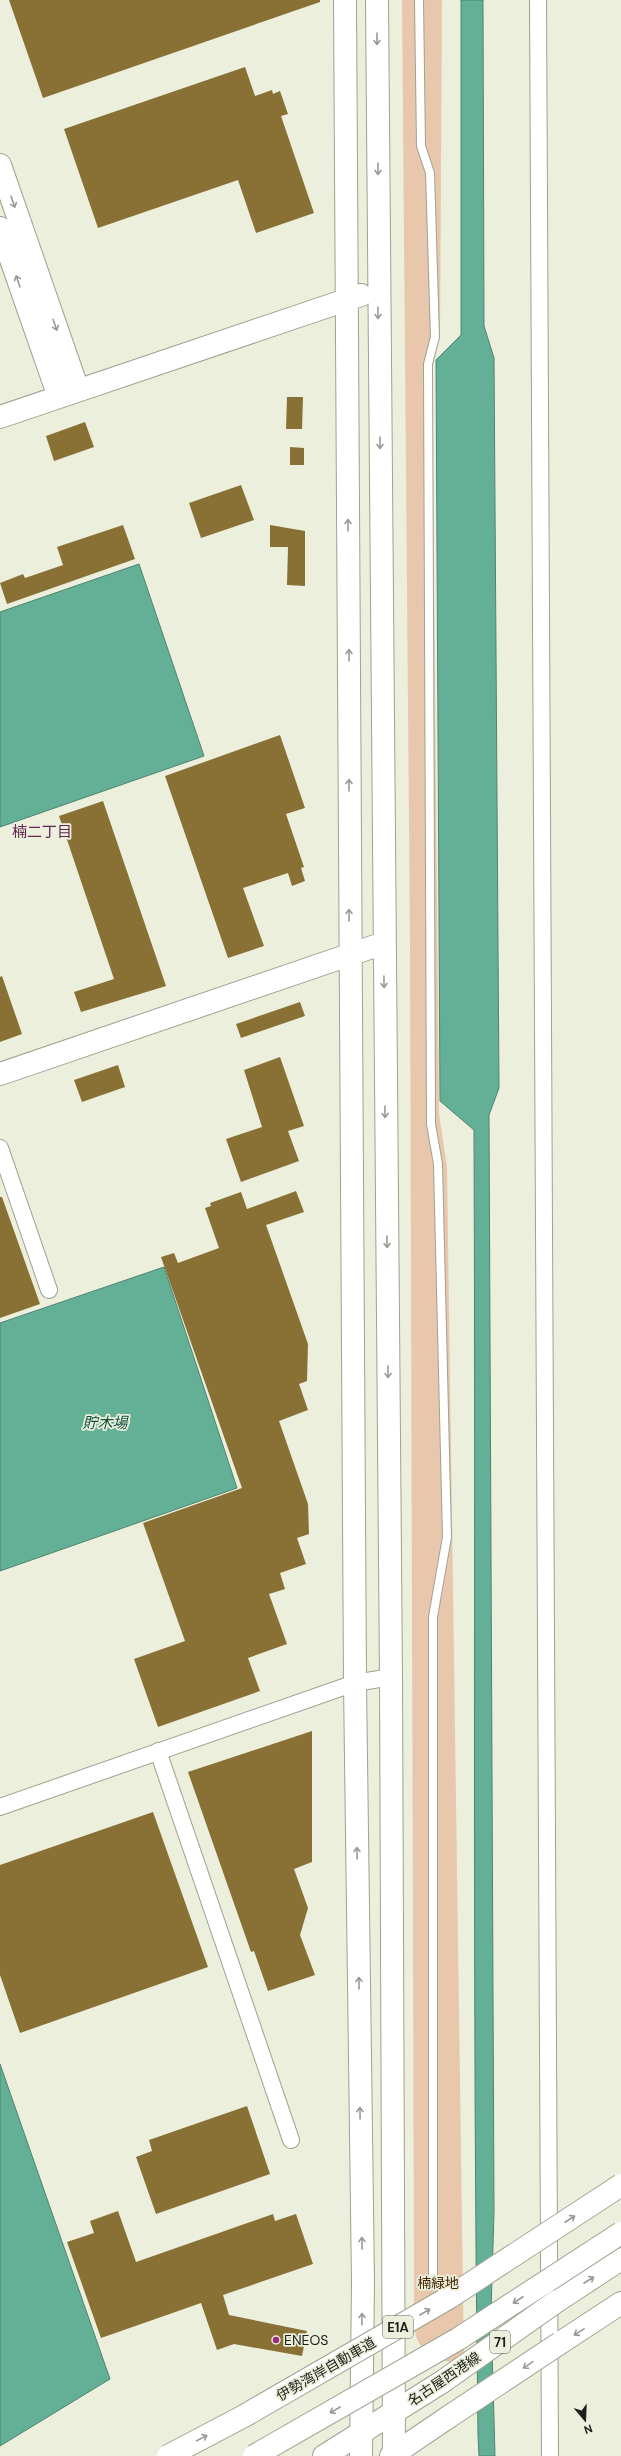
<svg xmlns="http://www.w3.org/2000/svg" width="621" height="2456" font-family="'DM Sans','Noto Sans JP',sans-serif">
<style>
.green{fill:#e8c7ac}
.water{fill:#64b096;stroke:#4f8470}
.building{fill:#897135}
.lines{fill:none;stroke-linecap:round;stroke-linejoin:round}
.lane-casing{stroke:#9fa290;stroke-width:10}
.street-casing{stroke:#9fa290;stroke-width:18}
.secondary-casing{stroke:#9fa290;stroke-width:24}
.primary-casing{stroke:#9fa290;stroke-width:24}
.lane{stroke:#fff;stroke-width:8}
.street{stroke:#fff;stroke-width:16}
.secondary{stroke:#fff;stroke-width:22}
.primary{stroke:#fff;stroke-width:22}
.primary-bridge-casing{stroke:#9fa290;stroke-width:24;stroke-linecap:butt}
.highway-bridge-casing{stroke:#9fa290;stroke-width:24;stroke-linecap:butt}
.primary-bridge{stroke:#fff;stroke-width:22}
.highway-bridge{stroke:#fff;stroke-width:22}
.oneway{stroke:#999a97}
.poi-dot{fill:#9d2780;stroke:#ebefdc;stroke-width:1.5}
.labels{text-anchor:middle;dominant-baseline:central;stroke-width:3.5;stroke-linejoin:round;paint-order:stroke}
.shield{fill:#ebefdc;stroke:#5b5d53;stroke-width:1}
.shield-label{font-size:13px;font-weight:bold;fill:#1d1f18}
.park-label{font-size:14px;fill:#462401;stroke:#ebefdc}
.poi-label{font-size:14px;fill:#1d1f18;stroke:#ebefdc;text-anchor:start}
.street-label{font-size:14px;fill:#1d1f18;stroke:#ebefdc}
.neighbourhood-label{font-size:15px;fill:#60264f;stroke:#ebefdc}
.water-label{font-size:15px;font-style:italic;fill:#11503e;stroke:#ebefdc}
</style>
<rect width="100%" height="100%" fill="#ebefdc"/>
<!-- green -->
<path class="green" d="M 402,0 L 442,0 L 440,335 L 432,365 L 439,1114 L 447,1167 L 464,2365 C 405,2355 415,2334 414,2283 L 410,940 Z"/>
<!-- water -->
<path class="water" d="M 461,0 L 483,0 L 484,326 L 494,358 L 499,1088 L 489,1115 L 494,2211 L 491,2313 L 495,2456 L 479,2456 L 478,2435 C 472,2000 476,1565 474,1130 L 440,1101 L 436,360 L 461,335 Z
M 139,564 L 204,756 L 0,827 L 0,612 Z
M 164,1267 L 237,1488 L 0,1571 L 0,1323 Z
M 0,2064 L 110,2379 L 0,2446 Z"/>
<!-- building -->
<path class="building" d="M 9,0 L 320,0 L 320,2 L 43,98 Z
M 245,67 L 255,96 L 272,90 L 273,94 L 280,91 L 288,114 L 281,116 L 314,213 L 256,233 L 238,180 L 98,228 L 64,129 Z
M 287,397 L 303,397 L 302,429 L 286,429 Z
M 85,422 L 94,447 L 54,461 L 46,436 Z
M 290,447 L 304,448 L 304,465 L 290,465 Z
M 241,485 L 254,520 L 201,538 L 189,503 Z
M 123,525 L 135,559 L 7,604 L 0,583 L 23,574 L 25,578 L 63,565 L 57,547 Z
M 270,525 L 305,531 L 305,586 L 287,585 L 288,547 L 270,547 Z
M 280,735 L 305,808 L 286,814 L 304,867 L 301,868 L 305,881 L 292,886 L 288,873 L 243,888 L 264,946 L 228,958 L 165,776 Z
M 103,801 L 166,986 L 81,1012 L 74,992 L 114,979 L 59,816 Z
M 2,976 L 22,1034 L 0,1042 L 0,977 Z
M 300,1002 L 305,1016 L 241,1038 L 236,1024 Z
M 280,1057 L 304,1126 L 288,1131 L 299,1161 L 241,1182 L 226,1139 L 262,1127 L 244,1070 Z
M 118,1065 L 125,1087 L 82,1102 L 74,1080 Z
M 296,1191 L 304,1212 L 266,1225 L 308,1344 L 307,1381 L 299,1384 L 308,1410 L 279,1421 L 308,1504 L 309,1534 L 297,1538 L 306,1564 L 280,1573 L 285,1589 L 269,1594 L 287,1644 L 248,1658 L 260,1691 L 158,1727 L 134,1659 L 185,1641 L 143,1523 L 242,1488 L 161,1257 L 174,1253 L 178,1263 L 219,1248 L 205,1208 L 211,1206 L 210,1203 L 241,1192 L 247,1209 Z
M 0,1197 L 2,1197 L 40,1304 L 0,1318 Z
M 312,1731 L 312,1862 L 294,1869 L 308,1908 L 300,1935 L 315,1975 L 268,1991 L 254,1951 L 251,1952 L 188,1772 Z
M 153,1812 L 208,1967 L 20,2033 L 0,1975 L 0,1865 Z
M 247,2106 L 270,2174 L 156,2214 L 136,2157 L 152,2151 L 149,2140 Z
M 118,2211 L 136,2262 L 273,2214 L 275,2221 L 296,2214 L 313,2264 L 223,2295 L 229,2315 L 307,2331 L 302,2356 L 234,2344 L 217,2350 L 201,2303 L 101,2338 L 67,2242 L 94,2233 L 90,2221 Z"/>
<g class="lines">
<defs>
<path id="lane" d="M 419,0 L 421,146 L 430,173 L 435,337 L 428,364 L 431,1124 L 438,1164 L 447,1537 L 433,1617 L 433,2274"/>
<path id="street" d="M 538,0 L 550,2456
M 0,1148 L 49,1290
M 158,1751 L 291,2140
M 0,1807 L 355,1683 L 391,1677"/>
<path id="secondary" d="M 345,0 L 355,1683 L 363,2282 L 361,2456
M 377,0 L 391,1677 L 394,2456
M 0,165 L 78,390
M 0,228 L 59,397
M 0,417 L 361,295
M 0,1074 L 384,943"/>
<path id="primary" d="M 557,2301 L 621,2259
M 560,2343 L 621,2303
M 324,2456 L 442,2382
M 391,2456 L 447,2418"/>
</defs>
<!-- lane casing -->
<use href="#lane" class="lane-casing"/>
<!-- street casing -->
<use href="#street" class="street-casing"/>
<!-- secondary casing -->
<use href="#secondary" class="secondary-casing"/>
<!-- primary casing -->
<use href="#primary" class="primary-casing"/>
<!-- lane -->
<use href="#lane" class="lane"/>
<!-- street -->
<use href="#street" class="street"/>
<!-- secondary -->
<use href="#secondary" class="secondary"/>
<!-- primary -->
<use href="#primary" class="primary"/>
<defs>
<path id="primary-bridge" d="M 442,2382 L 557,2301
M 447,2418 L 560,2343"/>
<path id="highway-bridge" d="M 168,2456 L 244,2416 L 450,2297 L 621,2185
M 254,2456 L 458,2339 L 621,2233"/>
</defs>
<!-- primary-bridge casing -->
<use href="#primary-bridge" class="primary-bridge-casing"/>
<!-- highway-bridge casing -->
<use href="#highway-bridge" class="highway-bridge-casing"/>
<!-- primary-bridge -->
<use href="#primary-bridge" class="primary-bridge"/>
<!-- highway-bridge -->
<use href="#highway-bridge" class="highway-bridge"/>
</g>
<!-- one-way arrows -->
<defs><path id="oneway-shaft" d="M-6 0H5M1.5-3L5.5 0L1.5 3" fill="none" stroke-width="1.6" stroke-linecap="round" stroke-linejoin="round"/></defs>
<g class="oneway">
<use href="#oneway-shaft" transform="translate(377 39) rotate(90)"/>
<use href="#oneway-shaft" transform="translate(378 169) rotate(90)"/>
<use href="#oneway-shaft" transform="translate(13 202) rotate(71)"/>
<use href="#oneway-shaft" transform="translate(18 281) rotate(-109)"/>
<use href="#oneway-shaft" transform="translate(378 313) rotate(89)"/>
<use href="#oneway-shaft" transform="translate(55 325) rotate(71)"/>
<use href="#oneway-shaft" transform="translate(380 443) rotate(90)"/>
<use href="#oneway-shaft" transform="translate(348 525) rotate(-90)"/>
<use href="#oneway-shaft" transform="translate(349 655) rotate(-90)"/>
<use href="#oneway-shaft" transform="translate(349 785) rotate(-90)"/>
<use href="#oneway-shaft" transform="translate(349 915) rotate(-90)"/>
<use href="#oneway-shaft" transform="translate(384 982) rotate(89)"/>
<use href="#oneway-shaft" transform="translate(385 1112) rotate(89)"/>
<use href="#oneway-shaft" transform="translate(387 1242) rotate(89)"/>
<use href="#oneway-shaft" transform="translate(388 1372) rotate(89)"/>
<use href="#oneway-shaft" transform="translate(357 1853) rotate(-91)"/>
<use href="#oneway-shaft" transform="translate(359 1983) rotate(-91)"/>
<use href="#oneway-shaft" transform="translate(360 2113) rotate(-91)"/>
<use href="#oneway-shaft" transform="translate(570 2219) rotate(-33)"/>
<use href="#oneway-shaft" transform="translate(362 2243) rotate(-91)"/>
<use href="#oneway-shaft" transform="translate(589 2280) rotate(-33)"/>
<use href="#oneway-shaft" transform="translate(518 2300) rotate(147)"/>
<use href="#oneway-shaft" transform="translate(425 2312) rotate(-30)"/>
<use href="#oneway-shaft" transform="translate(362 2319) rotate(-89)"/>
<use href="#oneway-shaft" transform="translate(579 2332) rotate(149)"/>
<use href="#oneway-shaft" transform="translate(528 2365) rotate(146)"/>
<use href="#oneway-shaft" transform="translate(335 2410) rotate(150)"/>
<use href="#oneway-shaft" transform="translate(202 2438) rotate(-28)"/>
</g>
<!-- markers -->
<circle class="poi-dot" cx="276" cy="2340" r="4"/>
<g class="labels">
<!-- shield labels -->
<g class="shield">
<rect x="383" y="2316" width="30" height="22" rx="3"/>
<rect x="490" y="2331" width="20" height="22" rx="3"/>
</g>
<g class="shield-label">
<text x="398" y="2327">E1A</text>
<text x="500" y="2342">71</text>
</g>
<!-- park labels -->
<g class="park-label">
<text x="438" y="2283">楠緑地</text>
</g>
<!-- poi labels -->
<g class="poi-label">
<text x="284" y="2340">ENEOS</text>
</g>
<!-- street labels -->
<g class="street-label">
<text transform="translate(326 2369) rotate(-30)">伊勢湾岸自動車道</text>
<text transform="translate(444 2379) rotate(-34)">名古屋西港線</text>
</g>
<!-- neighbourhood labels -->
<g class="neighbourhood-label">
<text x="42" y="832">楠二丁目</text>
</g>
<!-- water labels -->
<g class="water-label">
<text x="105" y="1423">貯木場</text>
</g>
</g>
<!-- north arrow -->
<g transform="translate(585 2420) rotate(161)" stroke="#ebefdc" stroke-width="3" paint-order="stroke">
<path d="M0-3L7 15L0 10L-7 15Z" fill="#1d1f18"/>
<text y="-6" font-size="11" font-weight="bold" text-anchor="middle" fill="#1d1f18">N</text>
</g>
</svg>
